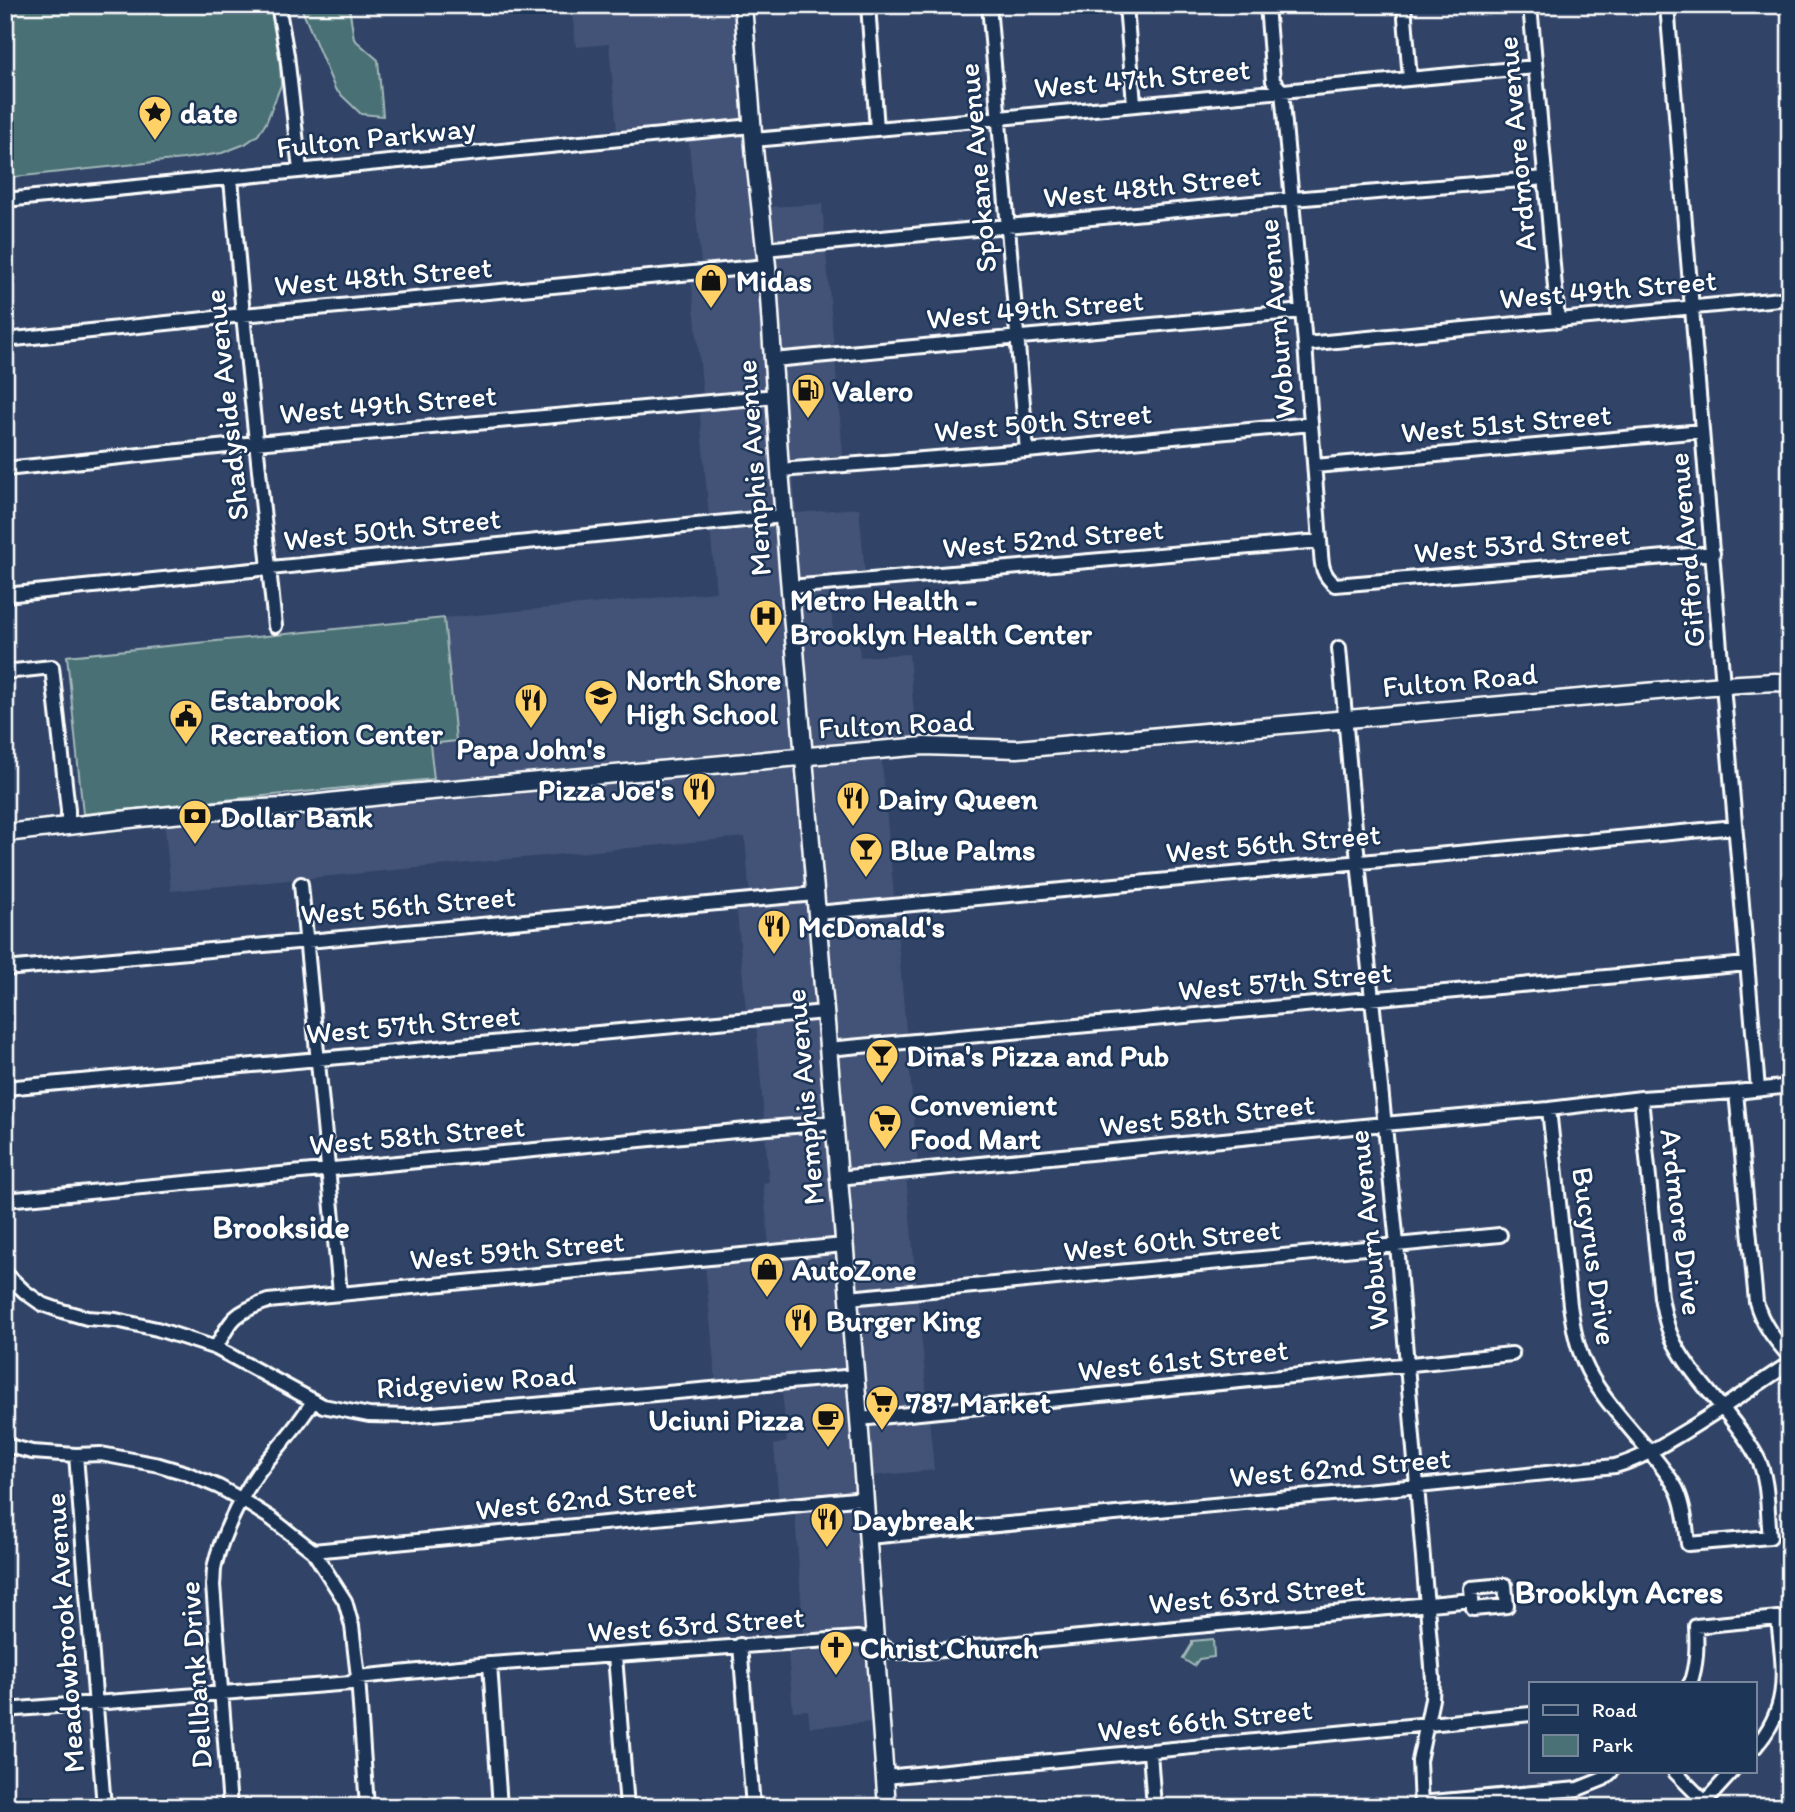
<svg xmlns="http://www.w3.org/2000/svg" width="1795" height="1812" font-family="Itim,sans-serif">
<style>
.built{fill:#435377}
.green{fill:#4a7175;stroke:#a4b8ba;stroke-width:2}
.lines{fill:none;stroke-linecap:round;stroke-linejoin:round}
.minor-casing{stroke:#fff;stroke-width:18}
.major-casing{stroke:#fff;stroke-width:21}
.minor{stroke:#1d3557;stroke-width:12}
.major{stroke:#1d3557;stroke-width:16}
.labels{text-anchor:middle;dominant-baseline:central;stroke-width:5;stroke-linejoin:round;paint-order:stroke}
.street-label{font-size:30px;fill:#fff;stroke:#1d3557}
.poi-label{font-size:30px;font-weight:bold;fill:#fff;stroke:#1d3557;text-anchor:start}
.neighbourhood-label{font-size:32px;font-weight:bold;fill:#fff;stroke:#1d3557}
</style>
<rect width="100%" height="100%" fill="#314468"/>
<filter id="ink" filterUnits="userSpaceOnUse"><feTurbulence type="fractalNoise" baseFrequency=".0143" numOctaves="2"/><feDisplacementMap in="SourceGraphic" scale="14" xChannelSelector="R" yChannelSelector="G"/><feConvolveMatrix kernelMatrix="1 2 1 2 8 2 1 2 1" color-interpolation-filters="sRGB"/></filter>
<g filter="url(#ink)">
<!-- built -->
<path class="built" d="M 560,5 L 763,5 L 749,7 L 768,207 L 822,204 L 843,456 L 792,461 L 796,513 L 859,508 L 865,574 L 828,578 L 834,642 L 858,640 L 860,657 L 909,654 L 916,739 L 880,742 L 918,1164 L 905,1165 L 934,1470 L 852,1478 L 872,1722 L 810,1727 L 808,1710 L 793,1711 L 787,1640 L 804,1638 L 794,1501 L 779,1503 L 774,1445 L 787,1442 L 781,1379 L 716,1383 L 704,1252 L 769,1245 L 763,1183 L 769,1182 L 756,1021 L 747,1022 L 736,899 L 750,898 L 745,837 L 171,891 L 163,806 L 434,779 L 430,743 L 456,740 L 444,618 L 716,592 L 698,394 L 703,393 L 691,276 L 702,274 L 687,124 L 617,130 L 609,44 L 576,47 L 572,12 L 561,12 Z"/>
<!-- green -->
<path class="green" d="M 5,5 L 270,5 L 280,51 L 281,85 L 266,123 L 258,135 L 245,144 L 222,153 L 183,159 L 5,178 Z
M 300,5 L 355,5 L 349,6 L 354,39 L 378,60 L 383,116 L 361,114 L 335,89 Z
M 444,618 L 456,741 L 430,744 L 434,779 L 83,814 L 67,656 Z
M 1213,1639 L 1214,1657 L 1199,1659 L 1194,1666 L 1183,1659 L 1192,1644 L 1192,1641 Z"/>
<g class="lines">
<defs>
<path id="minor" d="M 278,5 L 287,55 L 300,170
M 868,5 L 877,129
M 989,5 L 1027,451
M 1126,5 L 1134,104
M 1267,5 L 1273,81 L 1282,91 L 1305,344 L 1320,541 C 1322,560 1319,572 1335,585 L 1713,553
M 1404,5 L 1410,79
M 1530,5 L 1558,321
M 1667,5 L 1723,685 L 1758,1089
M 753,140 L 999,118 L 1535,67
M 231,179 L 243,315 L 275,626
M 5,200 L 752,126
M 765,249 L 1293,199 L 1545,178
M 5,340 L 243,315 L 767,266
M 1305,344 L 1790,298
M 773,360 L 1302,311
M 1315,466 L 1702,431
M 5,469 L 256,443 L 776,396
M 780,470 L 1027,451 L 1311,424
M 790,587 L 1320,541
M 5,595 L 784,516
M 1339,648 L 1358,862 L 1397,1244 L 1433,1679 L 1432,1699 L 1419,1761 L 1421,1807
M 5,672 L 52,667 L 68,810 L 68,826
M 301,884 L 340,1293
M 817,913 L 1735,827
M 5,969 L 815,894
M 828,1049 L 1747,964
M 5,1088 L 825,1012
M 1736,1092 L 1756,1302 C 1762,1324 1775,1340 1790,1357
M 1549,1109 L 1570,1305 C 1573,1325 1576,1344 1584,1362 C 1597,1393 1622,1418 1643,1444 C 1653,1456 1672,1478 1678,1492 C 1685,1508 1686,1527 1688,1544 L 1770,1537 C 1767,1513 1769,1478 1757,1457 C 1735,1416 1697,1385 1675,1344 C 1667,1329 1664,1313 1661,1297 L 1641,1098
M 838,1178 L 1384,1124 L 1549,1109 L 1641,1098 L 1736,1092 L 1790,1086
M 5,1200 L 768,1128 L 834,1123
M 5,1273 L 25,1292 L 42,1304 L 62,1311 L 87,1318 L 116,1320 L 157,1329 L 216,1348 L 323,1406 L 369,1415 L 410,1416 L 856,1376
M 849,1298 L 1500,1235
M 216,1348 C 231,1318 236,1312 268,1301 L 844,1245
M 859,1419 L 1512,1354
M 5,1445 L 32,1452 L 76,1455 L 101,1454 L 159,1465 L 186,1473 L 219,1487 L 242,1500 L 272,1519 L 313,1551 L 345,1601 L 352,1626 L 358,1677 L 367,1807
M 76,1455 L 104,1807
M 868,1537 L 1418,1486 L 1615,1466 C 1641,1459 1662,1445 1684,1432 C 1720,1410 1755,1386 1790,1363
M 313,1551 L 865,1498
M 1505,1585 L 1507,1606 L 1473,1609 L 1471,1588 Z
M 740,1645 L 753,1807
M 615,1656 L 627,1807
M 490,1664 L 500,1807
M 1690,1684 C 1697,1664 1697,1647 1696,1626 L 1778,1618 C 1783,1669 1792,1705 1755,1747
M 5,1710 L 351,1683 L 358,1677 L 490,1664 L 858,1638 L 874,1641 L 892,1652 L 922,1652 L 1472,1600
M 1150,1752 L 1154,1807
M 1675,1772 L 1710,1807
M 885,1777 L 1531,1714
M 1420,1803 L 1578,1789 L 1603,1779 L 1611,1772
M 230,1807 L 213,1585 C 214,1578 213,1571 215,1564 C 222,1533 246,1486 266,1462 C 283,1442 300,1423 313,1401
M 1700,1807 L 1732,1772"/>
<path id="major" d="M 743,5 L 755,159 L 767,266 L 780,470 L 859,1419 L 887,1807
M 5,833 L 139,818 L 239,809 L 285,807 L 399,794 L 820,755 L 924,746 L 1017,749 L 1723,685 L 1775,682 L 1790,683"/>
</defs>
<!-- minor casing -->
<use href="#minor" class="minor-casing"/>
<!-- major casing -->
<use href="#major" class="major-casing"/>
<!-- minor -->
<use href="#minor" class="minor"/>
<!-- major -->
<use href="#major" class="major"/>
</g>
</g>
<!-- icons -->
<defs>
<symbol id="sight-pin" viewBox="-11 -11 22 30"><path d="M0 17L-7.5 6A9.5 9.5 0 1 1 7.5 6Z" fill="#ffd166" stroke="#1d3557"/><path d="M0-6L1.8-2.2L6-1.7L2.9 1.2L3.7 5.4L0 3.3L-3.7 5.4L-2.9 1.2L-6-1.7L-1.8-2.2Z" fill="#111"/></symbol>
<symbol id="shop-pin" viewBox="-11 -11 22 30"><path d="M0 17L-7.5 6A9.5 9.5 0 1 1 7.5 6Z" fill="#ffd166" stroke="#1d3557"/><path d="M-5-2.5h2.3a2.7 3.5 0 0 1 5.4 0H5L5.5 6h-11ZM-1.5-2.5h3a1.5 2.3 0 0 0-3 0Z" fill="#111"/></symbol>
<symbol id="fuel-pin" viewBox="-11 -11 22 30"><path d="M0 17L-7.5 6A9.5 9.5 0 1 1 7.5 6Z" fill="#ffd166" stroke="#1d3557"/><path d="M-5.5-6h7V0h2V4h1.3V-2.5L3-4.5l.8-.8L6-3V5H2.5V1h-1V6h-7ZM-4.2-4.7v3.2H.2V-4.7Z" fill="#111"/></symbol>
<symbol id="hospital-pin" viewBox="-11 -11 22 30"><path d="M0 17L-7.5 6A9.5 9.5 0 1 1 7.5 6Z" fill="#ffd166" stroke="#1d3557"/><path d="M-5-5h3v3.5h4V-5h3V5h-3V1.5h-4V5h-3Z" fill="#111"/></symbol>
<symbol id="school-pin" viewBox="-11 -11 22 30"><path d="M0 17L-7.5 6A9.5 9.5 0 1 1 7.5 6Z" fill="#ffd166" stroke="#1d3557"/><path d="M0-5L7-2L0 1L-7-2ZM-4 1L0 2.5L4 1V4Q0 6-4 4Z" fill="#111"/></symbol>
<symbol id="restaurant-pin" viewBox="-11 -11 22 30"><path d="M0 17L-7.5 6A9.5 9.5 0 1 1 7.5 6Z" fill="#ffd166" stroke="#1d3557"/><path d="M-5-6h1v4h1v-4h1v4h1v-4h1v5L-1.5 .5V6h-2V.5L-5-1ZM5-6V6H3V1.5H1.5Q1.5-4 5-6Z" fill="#111"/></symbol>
<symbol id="civic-pin" viewBox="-11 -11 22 30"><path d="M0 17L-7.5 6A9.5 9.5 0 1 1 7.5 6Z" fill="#ffd166" stroke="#1d3557"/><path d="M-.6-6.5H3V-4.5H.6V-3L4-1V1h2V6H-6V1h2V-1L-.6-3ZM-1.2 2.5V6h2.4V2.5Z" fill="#111"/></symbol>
<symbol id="bank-pin" viewBox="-11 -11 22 30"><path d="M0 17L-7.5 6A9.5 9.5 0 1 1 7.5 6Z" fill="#ffd166" stroke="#1d3557"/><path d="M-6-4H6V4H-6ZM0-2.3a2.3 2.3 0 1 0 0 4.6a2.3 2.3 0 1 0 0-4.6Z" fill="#111"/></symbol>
<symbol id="bar-pin" viewBox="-11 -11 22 30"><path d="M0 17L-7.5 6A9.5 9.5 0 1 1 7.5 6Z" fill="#ffd166" stroke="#1d3557"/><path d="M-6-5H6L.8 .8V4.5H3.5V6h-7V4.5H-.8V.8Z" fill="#111"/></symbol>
<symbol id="supermarket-pin" viewBox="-11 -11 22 30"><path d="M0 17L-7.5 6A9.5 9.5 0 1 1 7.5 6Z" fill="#ffd166" stroke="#1d3557"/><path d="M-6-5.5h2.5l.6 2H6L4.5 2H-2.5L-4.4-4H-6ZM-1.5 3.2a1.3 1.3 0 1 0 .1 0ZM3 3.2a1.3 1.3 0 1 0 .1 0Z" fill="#111"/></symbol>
<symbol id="cafe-pin" viewBox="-11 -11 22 30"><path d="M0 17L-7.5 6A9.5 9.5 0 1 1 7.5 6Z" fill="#ffd166" stroke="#1d3557"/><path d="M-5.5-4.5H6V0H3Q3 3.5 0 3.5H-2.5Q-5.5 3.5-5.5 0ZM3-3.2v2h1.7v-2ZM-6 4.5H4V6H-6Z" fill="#111"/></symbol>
<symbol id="church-pin" viewBox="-11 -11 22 30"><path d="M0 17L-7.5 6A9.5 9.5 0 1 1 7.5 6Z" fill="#ffd166" stroke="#1d3557"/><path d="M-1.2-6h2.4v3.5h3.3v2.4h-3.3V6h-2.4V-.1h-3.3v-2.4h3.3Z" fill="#111"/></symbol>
</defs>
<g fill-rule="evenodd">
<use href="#sight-pin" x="136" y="93" width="38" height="52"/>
<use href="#shop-pin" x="692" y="261" width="38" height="52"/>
<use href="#fuel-pin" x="789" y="371" width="38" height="52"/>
<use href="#hospital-pin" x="747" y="597" width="38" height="52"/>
<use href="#school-pin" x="582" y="677" width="38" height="52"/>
<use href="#restaurant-pin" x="512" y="681" width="38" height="52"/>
<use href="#civic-pin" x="167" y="697" width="38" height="52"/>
<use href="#restaurant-pin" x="680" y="770" width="38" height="52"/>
<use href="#restaurant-pin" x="834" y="779" width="38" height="52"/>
<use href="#bank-pin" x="176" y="797" width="38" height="52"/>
<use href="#bar-pin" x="847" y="830" width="38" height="52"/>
<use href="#restaurant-pin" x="755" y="907" width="38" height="52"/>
<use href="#bar-pin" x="863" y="1036" width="38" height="52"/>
<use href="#supermarket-pin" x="866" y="1102" width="38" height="52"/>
<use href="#shop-pin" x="748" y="1250" width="38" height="52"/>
<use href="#restaurant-pin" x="782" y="1301" width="38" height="52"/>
<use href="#supermarket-pin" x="863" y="1383" width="38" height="52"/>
<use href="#cafe-pin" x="809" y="1400" width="38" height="52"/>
<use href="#restaurant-pin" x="808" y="1500" width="38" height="52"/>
<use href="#church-pin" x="817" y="1628" width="38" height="52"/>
</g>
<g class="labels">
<!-- street labels -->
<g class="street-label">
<text transform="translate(1142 78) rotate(-5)">West 47th Street</text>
<text transform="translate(376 137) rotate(-6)">Fulton Parkway</text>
<text transform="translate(1516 144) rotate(-95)">Ardmore Avenue</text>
<text transform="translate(977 168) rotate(-95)">Spokane Avenue</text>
<text transform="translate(1152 186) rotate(-6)">West 48th Street</text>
<text transform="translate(383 276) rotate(-5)">West 48th Street</text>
<text transform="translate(1608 289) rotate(-5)">West 49th Street</text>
<text transform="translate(1035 309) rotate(-5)">West 49th Street</text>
<text transform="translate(1276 319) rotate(-95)">Woburn Avenue</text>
<text transform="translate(388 404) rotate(-5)">West 49th Street</text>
<text transform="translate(226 405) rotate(-96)">Shadyside Avenue</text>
<text transform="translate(1043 422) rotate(-5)">West 50th Street</text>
<text transform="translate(1506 423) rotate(-5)">West 51st Street</text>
<text transform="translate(753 468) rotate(-94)">Memphis Avenue</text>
<text transform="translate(392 529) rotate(-6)">West 50th Street</text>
<text transform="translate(1053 538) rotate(-5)">West 52nd Street</text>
<text transform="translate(1522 543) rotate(-5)">West 53rd Street</text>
<text transform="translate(1686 550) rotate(-95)">Gifford Avenue</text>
<text transform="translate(1460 680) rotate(-5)">Fulton Road</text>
<text transform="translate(896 724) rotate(-3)">Fulton Road</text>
<text transform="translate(1273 843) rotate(-5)">West 56th Street</text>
<text transform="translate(408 905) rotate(-5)">West 56th Street</text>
<text transform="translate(1285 981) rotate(-5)">West 57th Street</text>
<text transform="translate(413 1024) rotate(-5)">West 57th Street</text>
<text transform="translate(804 1097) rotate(-95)">Memphis Avenue</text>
<text transform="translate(1207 1115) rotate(-6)">West 58th Street</text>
<text transform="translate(417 1135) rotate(-5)">West 58th Street</text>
<text transform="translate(1682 1222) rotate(83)">Ardmore Drive</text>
<text transform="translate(1368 1230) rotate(-96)">Woburn Avenue</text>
<text transform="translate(1172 1240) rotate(-6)">West 60th Street</text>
<text transform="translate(517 1250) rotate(-5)">West 59th Street</text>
<text transform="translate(1595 1256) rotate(82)">Bucyrus Drive</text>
<text transform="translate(1183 1360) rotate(-6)">West 61st Street</text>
<text transform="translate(476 1381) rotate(-4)">Ridgeview Road</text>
<text transform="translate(1340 1467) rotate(-5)">West 62nd Street</text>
<text transform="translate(586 1498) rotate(-6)">West 62nd Street</text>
<text transform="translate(1257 1594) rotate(-5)">West 63rd Street</text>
<text transform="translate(696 1624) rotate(-4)">West 63rd Street</text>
<text transform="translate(64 1633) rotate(-94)">Meadowbrook Avenue</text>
<text transform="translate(195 1675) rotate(-94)">Dellbank Drive</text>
<text transform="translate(1205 1720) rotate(-6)">West 66th Street</text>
</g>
<!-- poi labels -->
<g class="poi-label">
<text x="180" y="112">date</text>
<text x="736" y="280">Midas</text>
<text x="832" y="390">Valero</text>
<text x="790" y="599">Metro Health -<tspan x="790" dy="34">Brooklyn Health Center</tspan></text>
<text x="626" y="679">North Shore<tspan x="626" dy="34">High School</tspan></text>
<text x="210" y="699">Estabrook<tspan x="210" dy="34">Recreation Center</tspan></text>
<text x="531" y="748" text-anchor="middle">Papa John's</text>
<text x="674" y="789" text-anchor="end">Pizza Joe's</text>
<text x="878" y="798">Dairy Queen</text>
<text x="220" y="816">Dollar Bank</text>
<text x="890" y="849">Blue Palms</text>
<text x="798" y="926">McDonald's</text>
<text x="906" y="1055">Dina's Pizza and Pub</text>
<text x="910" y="1104">Convenient<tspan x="910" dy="34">Food Mart</tspan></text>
<text x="792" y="1269">AutoZone</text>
<text x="826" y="1320">Burger King</text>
<text x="906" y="1402">787 Market</text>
<text x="804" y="1419" text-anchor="end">Uciuni Pizza</text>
<text x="852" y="1519">Daybreak</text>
<text x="860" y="1647">Christ Church</text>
</g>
<!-- neighbourhood labels -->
<g class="neighbourhood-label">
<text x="281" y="1227">Brookside</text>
<text x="1619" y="1592">Brooklyn Acres</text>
</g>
</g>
<!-- margin -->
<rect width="1795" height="1812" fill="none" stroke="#1d3557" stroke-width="28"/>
<rect x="14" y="14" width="1767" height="1784" fill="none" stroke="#fff" stroke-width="2.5" filter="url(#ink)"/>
<!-- legend -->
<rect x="1529" y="1682" width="228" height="91" fill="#1d3557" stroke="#77869a" stroke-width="2"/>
<rect x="1543" y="1705" width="35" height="10" fill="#1d3557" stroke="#77869a" stroke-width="2"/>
<text x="1592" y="1717" font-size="21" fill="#ffffff">Road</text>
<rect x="1543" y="1735" width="35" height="21" fill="#4a7175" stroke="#77869a" stroke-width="2"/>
<text x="1592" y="1752" font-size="21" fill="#ffffff">Park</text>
</svg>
